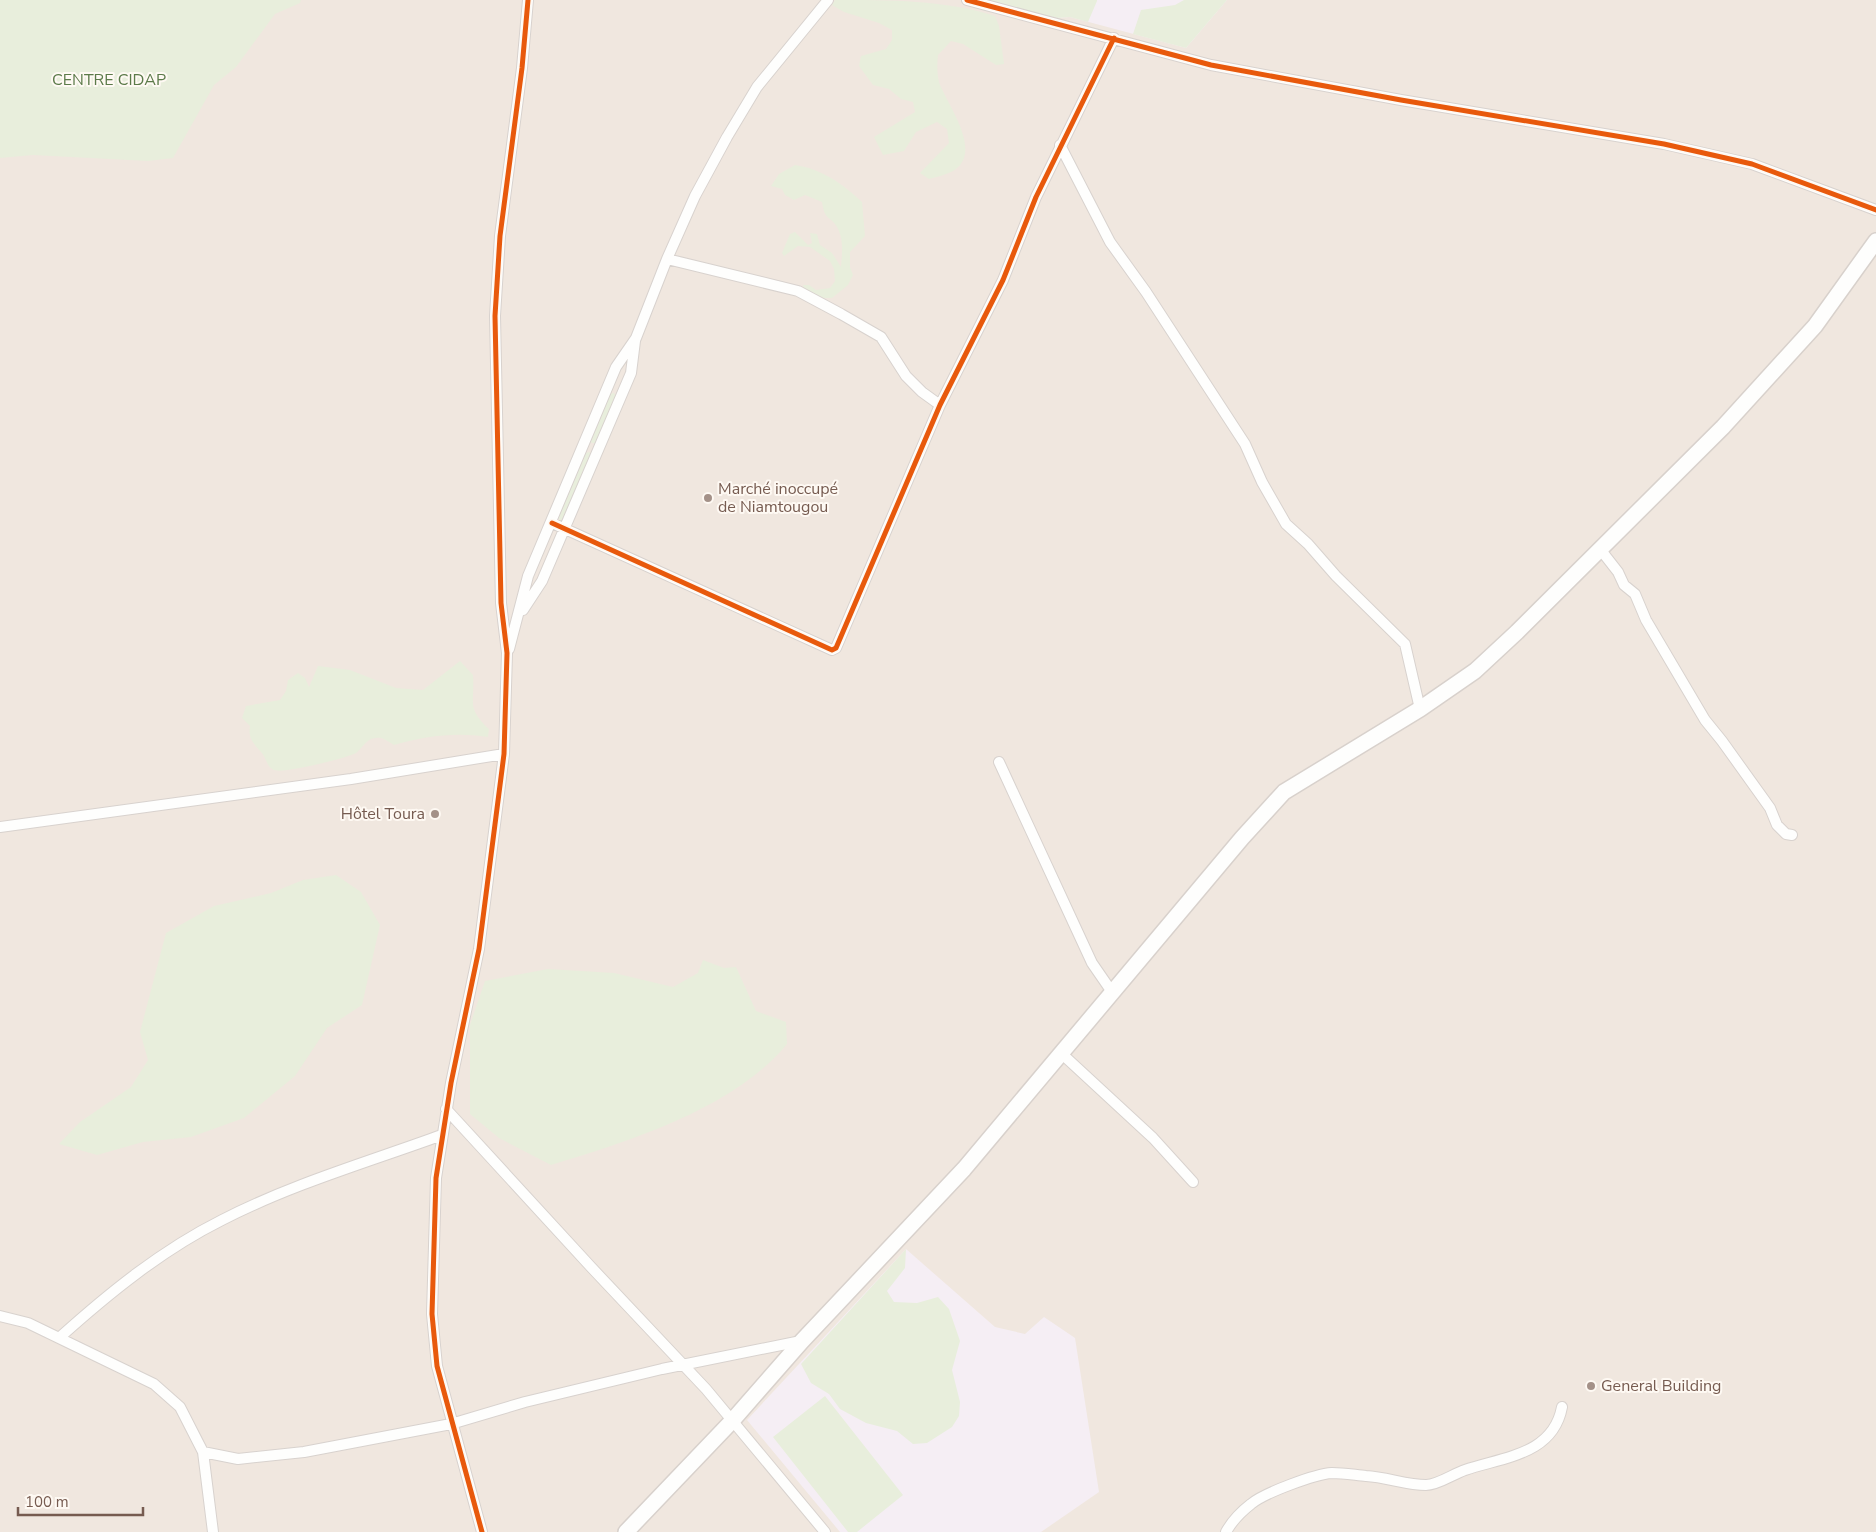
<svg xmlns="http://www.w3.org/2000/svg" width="1876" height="1532" font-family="'Nunito Sans',sans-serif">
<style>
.residential{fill:#f0e7df}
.education{fill:#f5eef4}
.green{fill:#e8eedc}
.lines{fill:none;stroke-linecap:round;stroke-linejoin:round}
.street-casing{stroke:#d8d2ce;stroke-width:12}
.secondary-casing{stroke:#d8d1cc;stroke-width:18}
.street{stroke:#fefefd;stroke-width:10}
.secondary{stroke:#fefefd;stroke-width:15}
.cycleway-casing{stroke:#fef9f3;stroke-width:8}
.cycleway{stroke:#e8590c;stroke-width:5}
.poi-dot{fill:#a49188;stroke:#fef9f3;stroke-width:2}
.labels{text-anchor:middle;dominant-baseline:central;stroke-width:4;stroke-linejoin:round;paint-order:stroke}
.park-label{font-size:16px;fill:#5b7a49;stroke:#fef9f3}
.poi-label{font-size:16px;fill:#765b50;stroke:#fef9f3;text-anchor:start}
</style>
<rect width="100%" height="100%" fill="#f8f5f0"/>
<!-- residential -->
<path class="residential" d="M 0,0 L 1876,0 L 1876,1532 L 0,1532 Z"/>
<!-- education -->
<path class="education" d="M 987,0 L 1227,0 L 1186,48 L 1070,17 L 1057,18 Z
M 906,1249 L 995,1327 L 1025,1334 L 1044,1317 L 1075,1338 L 1099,1492 L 1041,1532 L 840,1532 L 747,1420 Z"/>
<!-- green -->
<path class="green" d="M 0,0 L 301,0 L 300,3 L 275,14 L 236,67 L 214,85 L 173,158 L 148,161 L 33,155 L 0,158 Z
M 835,0 C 887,0 947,0 995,16 L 999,26 L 1004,64 L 996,65 L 963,44 L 951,41 L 938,55 C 937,64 937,73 939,82 C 947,105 986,154 951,172 C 945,175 936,177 929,179 L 920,173 L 949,143 L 947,129 L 937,122 L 916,132 L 904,151 L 883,155 L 874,137 L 915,112 L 913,102 L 901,99 L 889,89 L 873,85 L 859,66 L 861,56 L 886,49 L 892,40 L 892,30 L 879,23 L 844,12 L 832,5 Z
M 987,0 L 1097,0 L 1097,1 L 1088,22 L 1070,17 L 1057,18 Z
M 1184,0 L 1227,0 L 1186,48 L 1133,34 L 1141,10 L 1175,5 Z
M 795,165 C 822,169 843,184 862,202 L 865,236 L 850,252 L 850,267 L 853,275 L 848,285 L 832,298 L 824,298 L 804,289 L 803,285 L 809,285 L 816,290 L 830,288 L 835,281 L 834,269 L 830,261 L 810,247 L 798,246 L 784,256 L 782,253 L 790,234 L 795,232 L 808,245 L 812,243 L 810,233 L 817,234 L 820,245 L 832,253 L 841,267 C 842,254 844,239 837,227 C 830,215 825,222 822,202 L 805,195 L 794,200 L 785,195 L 782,189 L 771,186 L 779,174 Z
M 614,393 L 616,397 L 596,443 L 592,443 L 590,440 L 610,394 Z
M 590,452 L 592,455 L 564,519 L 560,520 L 558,517 L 585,453 Z
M 460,661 L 473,675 C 475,704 466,707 489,729 L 488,737 C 456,732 425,736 394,745 C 391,743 385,739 381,738 C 367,736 364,747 356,753 C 347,758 282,774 274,770 C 267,768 266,757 261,752 C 253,743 248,738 250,726 L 242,718 L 246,706 L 280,700 L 286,691 L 288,680 L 298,673 L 305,678 L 309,687 L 318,666 L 350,670 L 396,688 L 423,690 Z
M 336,875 L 361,892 L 380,925 L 362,1005 L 327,1028 L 295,1076 L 244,1118 L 191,1137 L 143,1142 L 97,1155 L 59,1144 L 80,1122 L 131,1087 L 148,1060 L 140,1032 L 166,933 L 214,906 L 271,893 L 303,880 Z
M 703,960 L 724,968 L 736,967 L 756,1011 L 786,1022 L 787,1044 C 735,1108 628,1142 551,1165 L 499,1138 L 470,1114 L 470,1025 L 485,981 L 548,969 L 614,973 L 673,987 L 698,973 Z
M 906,1249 L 905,1268 L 887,1291 L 894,1302 L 917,1303 L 938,1297 L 949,1309 L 960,1341 L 952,1370 L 960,1402 L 959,1416 L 952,1427 L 927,1443 L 913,1444 L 897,1431 L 866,1423 L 840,1409 L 829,1394 L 811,1383 L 801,1364 Z
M 825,1396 L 903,1495 L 857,1532 L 848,1532 L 773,1437 Z"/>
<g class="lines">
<defs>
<path id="street" d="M 967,0 L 1211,65 L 1401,100 L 1664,144 L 1752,164 L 1876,210
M 1060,145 L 1110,242 L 1146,292 L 1245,444 L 1262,482 L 1286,524 L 1308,544 L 1336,576 L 1405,644 L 1420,709
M 667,259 L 798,291 L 841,314 L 881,337 L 906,376 L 922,392 L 940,405
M 552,523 L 832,650 L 836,648 L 940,405 L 1003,280 L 1036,197 L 1114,38
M 1600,549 L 1618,572 L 1624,585 L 1635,594 L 1646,620 L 1705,720 L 1722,741 L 1770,808 L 1777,825 L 1786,834 L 1792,835
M 523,610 L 542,581 L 631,373 L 635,341
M 509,649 L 528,576 L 616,367 L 636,338 L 667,259 L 695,196 L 727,137 L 757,87 L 828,0
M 999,762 L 1092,963 L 1112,992
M 0,827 L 351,779 L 504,754
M 1061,1053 L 1153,1138 L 1193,1182
M 446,1109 L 591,1267 L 706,1389 L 825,1532
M 0,1316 L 28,1323 L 154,1384 L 180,1407 L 203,1452 L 213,1532
M 59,1338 C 109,1293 162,1250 222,1220 C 292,1184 368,1162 442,1135
M 203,1452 L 238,1459 L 304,1452 L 451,1424 L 525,1402 L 662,1369 L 801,1341
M 482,1532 L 437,1366 L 432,1314 L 436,1178 L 451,1083 L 479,949 L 504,754 L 507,653 L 501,603 L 495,316 L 500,236 L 522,68 L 528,0
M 1226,1532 C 1232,1521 1242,1511 1251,1504 C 1264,1493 1315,1474 1332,1473 C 1343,1473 1355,1475 1366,1476 C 1386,1477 1407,1485 1426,1485 C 1438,1485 1453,1474 1465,1470 C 1503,1457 1553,1455 1562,1407"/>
<path id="secondary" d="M 626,1532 L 732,1421 L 802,1341 L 964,1169 L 1242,838 L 1284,792 L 1420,709 L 1475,671 L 1517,632 L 1723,427 L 1815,326 L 1876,241"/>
</defs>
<!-- street casing -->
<use href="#street" class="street-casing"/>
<!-- secondary casing -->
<use href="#secondary" class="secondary-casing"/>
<!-- street -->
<use href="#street" class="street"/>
<!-- secondary -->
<use href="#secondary" class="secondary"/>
<defs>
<path id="cycleway" d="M 967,0 L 1211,65 L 1401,100 L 1664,144 L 1752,164 L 1876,210
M 552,523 L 832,650 L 836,648 L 940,405 L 1003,280 L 1036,197 L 1114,38
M 482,1532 L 437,1366 L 432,1314 L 436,1178 L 451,1083 L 479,949 L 504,754 L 507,653 L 501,603 L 495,316 L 500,236 L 522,68 L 528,0"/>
</defs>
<!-- cycleway casing -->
<use href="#cycleway" class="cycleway-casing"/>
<!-- cycleway -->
<use href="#cycleway" class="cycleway"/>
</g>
<!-- markers -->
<g class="poi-dot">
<circle cx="708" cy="498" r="5"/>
<circle cx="435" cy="814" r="5"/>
<circle cx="1591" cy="1386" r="5"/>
</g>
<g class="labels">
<!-- park labels -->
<g class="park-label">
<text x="109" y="80">CENTRE CIDAP</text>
</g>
<!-- poi labels -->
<g class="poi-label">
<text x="718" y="489">Marché inoccupé<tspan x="718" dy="18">de Niamtougou</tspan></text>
<text x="425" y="814" text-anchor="end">Hôtel Toura</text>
<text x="1601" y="1386">General Building</text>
</g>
</g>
<!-- scale -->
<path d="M18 1507v8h125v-8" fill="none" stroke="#765b50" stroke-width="2.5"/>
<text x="25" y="1507" font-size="15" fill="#765b50" stroke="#fef9f3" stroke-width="4" paint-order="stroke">100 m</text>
</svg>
